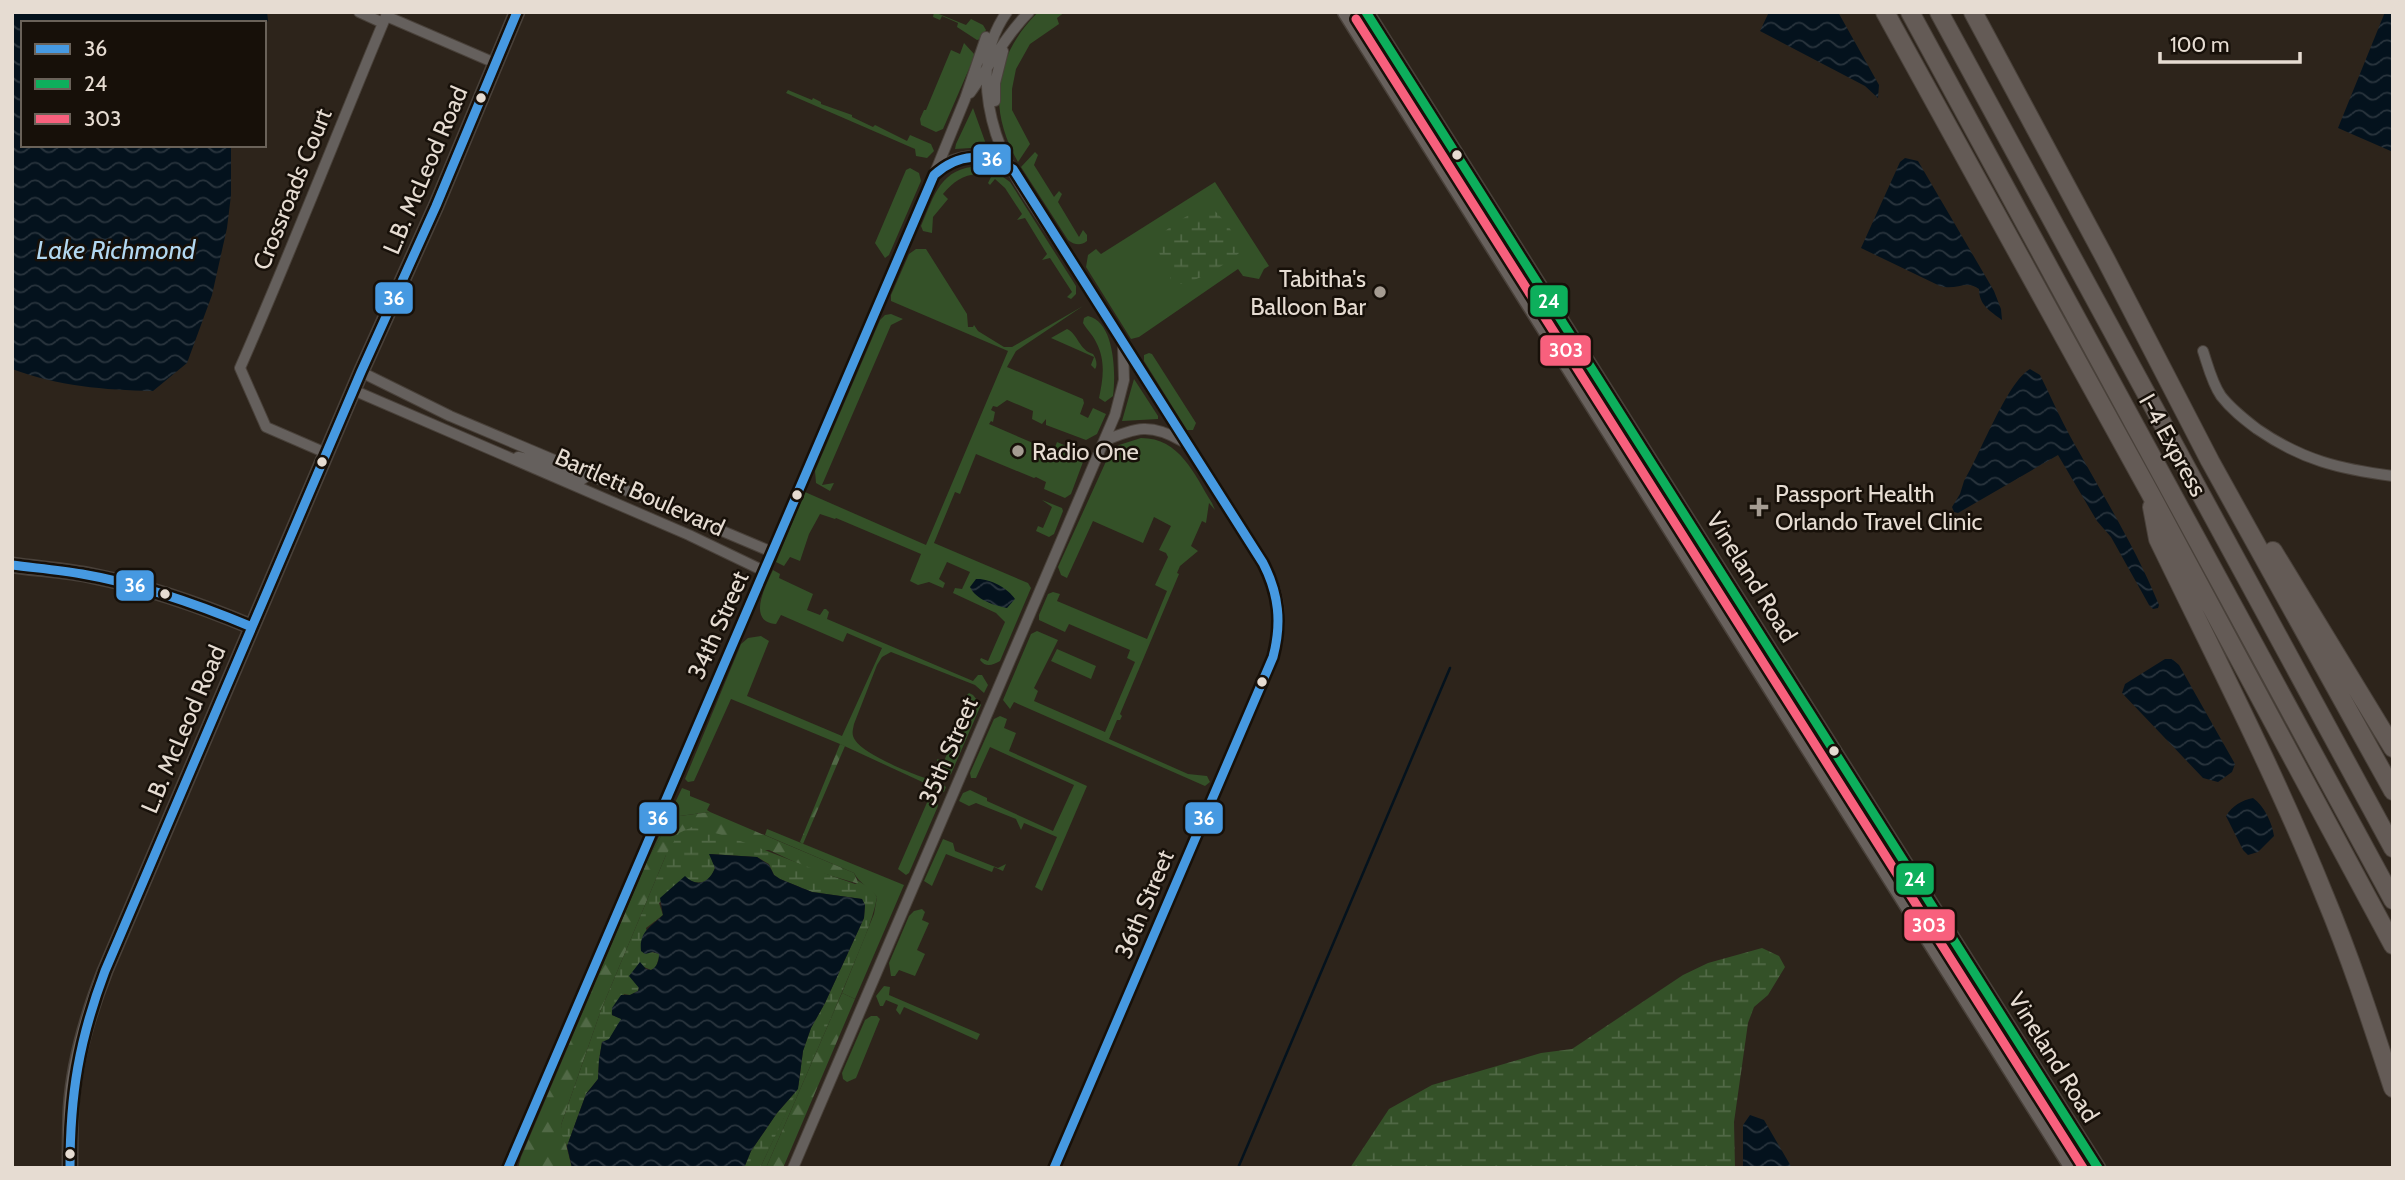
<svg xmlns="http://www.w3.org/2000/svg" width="2405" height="1180" font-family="Cabin,sans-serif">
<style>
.green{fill:#345128}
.forest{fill:url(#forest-firs)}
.wetland{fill:url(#wetland-marsh)}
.water{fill:url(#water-waves)}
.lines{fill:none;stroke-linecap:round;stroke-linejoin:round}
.stream{stroke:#04121d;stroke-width:2.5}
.street-casing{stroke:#49413a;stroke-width:12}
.secondary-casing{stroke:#49413a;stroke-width:17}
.highway-casing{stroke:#49413a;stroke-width:20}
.street{stroke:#65605d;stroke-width:10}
.secondary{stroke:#68615d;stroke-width:14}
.highway{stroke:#645b56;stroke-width:18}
.bus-1-casing{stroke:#171009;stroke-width:14}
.bus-2-casing{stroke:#171009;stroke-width:14}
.bus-3-casing{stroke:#171009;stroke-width:14}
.bus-1{stroke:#4699e1;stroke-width:9}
.bus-2{stroke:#0daf5c;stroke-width:9}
.bus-3{stroke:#f8607d;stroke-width:9}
.bus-dot{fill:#e6dcd2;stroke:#171009;stroke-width:2.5}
.poi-dot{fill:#a59c92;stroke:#171009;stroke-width:2.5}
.labels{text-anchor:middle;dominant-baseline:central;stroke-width:5;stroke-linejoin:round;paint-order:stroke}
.street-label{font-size:24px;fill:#e6dcd2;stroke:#171009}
.poi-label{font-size:24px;fill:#e6dcd2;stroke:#171009;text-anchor:start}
.water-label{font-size:26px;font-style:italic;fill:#b2d8f1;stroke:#171009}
.line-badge{stroke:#171009;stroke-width:2.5}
.badge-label{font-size:19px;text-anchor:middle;font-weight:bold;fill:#fff}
</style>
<defs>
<pattern id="forest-firs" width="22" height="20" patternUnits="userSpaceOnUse" patternTransform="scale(1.75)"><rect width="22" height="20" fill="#345128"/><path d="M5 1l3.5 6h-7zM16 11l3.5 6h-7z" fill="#516946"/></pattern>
<pattern id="wetland-marsh" width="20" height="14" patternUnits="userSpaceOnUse" patternTransform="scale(1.75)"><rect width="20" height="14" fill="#345128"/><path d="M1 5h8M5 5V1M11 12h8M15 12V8" fill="none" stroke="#516946"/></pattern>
<pattern id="water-waves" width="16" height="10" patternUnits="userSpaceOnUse" patternTransform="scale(1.75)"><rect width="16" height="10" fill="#04121d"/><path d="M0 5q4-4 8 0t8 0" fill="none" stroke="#29343d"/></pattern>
</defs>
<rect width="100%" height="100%" fill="#2d241b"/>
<!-- green -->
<path class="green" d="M 934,12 L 966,25 L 971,19 L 983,25 L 986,30 L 981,39 L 977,40 L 957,27 L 958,23 L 942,16 L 940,20 L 933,17 Z
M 1038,12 L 1065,12 L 1057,18 L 1059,24 L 1030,44 L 1016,69 L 1012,89 L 1012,110 L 1030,144 L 1018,162 C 987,108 994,56 1038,12 Z
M 964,43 L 975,55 L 943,129 L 936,132 L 921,125 L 920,119 L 924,110 L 926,110 L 951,50 L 960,54 Z
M 788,90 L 812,100 L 813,98 L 821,102 L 821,104 L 852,115 L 852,117 L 873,127 L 875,125 L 907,141 L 910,135 L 931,144 L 934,151 L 927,158 L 916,156 L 915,149 L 786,93 Z
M 973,108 L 987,147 L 955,149 L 956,144 Z
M 1035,152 L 1038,155 L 1034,165 L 1054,197 L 1059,191 L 1062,194 L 1058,202 L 1079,237 L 1083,230 L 1087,235 L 1087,241 C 1081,246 1074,245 1068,240 L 1021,167 Z
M 980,166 L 995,171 L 1010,182 L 1076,286 L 1076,294 L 1071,299 L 1067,297 L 1072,292 L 1050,258 L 1042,260 L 1047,254 L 1025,218 L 1017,220 L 1022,214 L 1005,188 L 995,179 L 990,185 L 988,183 L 991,177 C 971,170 956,178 943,194 L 948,199 L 933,217 L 932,233 L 923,231 L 921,226 C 935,194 940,168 980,166 Z
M 910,168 L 919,173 L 921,181 L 889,255 L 885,258 L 875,243 L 906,170 Z
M 1215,182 L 1269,266 L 1264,269 L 1259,279 L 1243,276 L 1238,269 L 1139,337 L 1131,339 L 1086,267 L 1088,255 L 1096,249 L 1101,254 Z
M 916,249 L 926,249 L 967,314 L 968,327 L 973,327 L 974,325 L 978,331 L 1004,347 L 1012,347 L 1083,306 L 1016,351 L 1007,367 L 1083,399 L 1084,403 L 1080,414 L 1088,418 L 1093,408 L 1106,414 L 1097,434 L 1086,440 L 1046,425 L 1046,419 L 1042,424 L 1032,419 L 1033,411 L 1007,400 L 997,407 L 993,406 L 991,410 L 995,412 L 993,422 L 991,421 L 989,424 L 1047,449 L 1054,450 L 1057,442 L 1078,451 L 1083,462 L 1071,494 L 1065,498 L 1044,489 L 1046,482 L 1036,477 L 1034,478 L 976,454 L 960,494 L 955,492 L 934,543 L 1028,583 L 1031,588 L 1000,661 C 993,665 986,668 980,660 L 981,658 L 988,661 L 1005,622 L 996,613 L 953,593 L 955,588 L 962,589 L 970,572 L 947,562 L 939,579 L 945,583 L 943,588 L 929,582 L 918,585 L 910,581 L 921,554 L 836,518 L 835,519 L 820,514 L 809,534 L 800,561 L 790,557 L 784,566 L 776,562 L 805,492 L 926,545 L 1008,351 L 891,301 L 891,295 L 909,254 Z
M 891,314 L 903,319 L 891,325 L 822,485 L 834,483 L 830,491 L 816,483 L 815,471 L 880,320 L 885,315 Z
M 1088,316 C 1115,322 1116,374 1113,396 L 1105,402 L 1099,398 C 1103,379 1106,361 1096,342 C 1093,335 1087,330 1083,323 L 1084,318 Z
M 1067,329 C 1078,334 1079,350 1093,354 C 1096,358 1098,365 1095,369 L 1091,365 L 1094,357 L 1051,338 Z
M 1149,353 L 1152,354 L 1196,423 L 1193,430 L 1187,430 L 1144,361 L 1144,355 Z
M 1134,379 L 1158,416 L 1158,419 L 1122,421 Z
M 1141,438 C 1180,438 1194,474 1212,503 L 1215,510 L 1209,503 L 1206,523 L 1202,521 L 1191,546 L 1198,551 L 1180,566 L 1177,573 L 1179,574 L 1120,714 L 1122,716 L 1120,720 L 1117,720 L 1109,739 L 1188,774 L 1207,776 L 1210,782 L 1205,786 L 1014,702 L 1010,709 L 1003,700 L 1031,634 L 1037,631 L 1058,640 L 1034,688 L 1038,691 L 1034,701 L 1105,732 L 1135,662 L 1127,658 L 1130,650 L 1069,624 L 1065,632 L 1039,620 L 1039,615 L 1048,594 L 1053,592 L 1060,594 L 1057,601 L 1147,639 L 1167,591 L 1155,585 L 1168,557 L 1166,553 L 1159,550 L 1171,526 L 1154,517 L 1143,543 L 1093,521 L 1067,578 L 1061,575 L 1058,567 L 1108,457 L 1119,445 Z
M 1042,500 L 1062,508 L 1063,511 L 1054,534 L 1049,537 L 1036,531 L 1038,526 L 1043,528 L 1052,507 Z
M 773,570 L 780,574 L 779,578 L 813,594 L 807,610 L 820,615 L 824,609 L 826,609 L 829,612 L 827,619 L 973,681 L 978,675 L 982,675 L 988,685 L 984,693 L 975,685 L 891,652 L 882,657 L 877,665 L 854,724 C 853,730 851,734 855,740 C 866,757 923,778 942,784 L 946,787 L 944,792 L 840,744 L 731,699 L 694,781 L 688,782 L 685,779 L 741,644 L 748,638 L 761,636 L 769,641 L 747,696 L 842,736 L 882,648 L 847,633 L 843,642 L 781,615 L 776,624 C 746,622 766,585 773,570 Z
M 1057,649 L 1096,666 L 1091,679 L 1051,661 Z
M 969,693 L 973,695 L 981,705 L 951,774 L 947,776 L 937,764 L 937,759 L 944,761 L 969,703 L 965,697 Z
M 1000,716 L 1007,719 L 1004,728 L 1016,733 L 1009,751 L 1087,786 L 1042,891 L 1035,887 L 1057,837 L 1024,823 L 1021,830 L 1016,819 L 976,803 L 969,806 L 959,801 L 963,793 L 970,790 L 987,798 L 987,801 L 1053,831 L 1074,785 L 990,747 L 976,778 L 971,778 L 970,773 L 994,719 Z
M 682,788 L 690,791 L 690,796 L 710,804 L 707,810 L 710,812 L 672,817 L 648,859 Z
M 929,798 L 937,800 L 938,806 L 909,873 L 906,875 L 898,869 Z
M 767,829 L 904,885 L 855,999 L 842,993 L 766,1168 L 760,1168 L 842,993 L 874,914 L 877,897 C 870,888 859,883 854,873 L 765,835 Z
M 943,839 L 953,843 L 955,851 L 998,868 L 1006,864 L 1003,871 L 994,867 L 992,872 L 946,854 L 932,886 L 924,881 Z
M 922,909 L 925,912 L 922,920 L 929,923 L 917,950 L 925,954 L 915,976 L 899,970 L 895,976 L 891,976 L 889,963 L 909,916 L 914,911 Z
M 884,986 L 890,987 L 889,995 L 980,1034 L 977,1040 L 904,1007 L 900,1015 L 896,1010 L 898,1005 L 886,1000 L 883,1006 L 880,1006 L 876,996 Z
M 871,1016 L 877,1016 L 880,1019 L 856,1078 L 847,1082 L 843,1079 L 842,1073 L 865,1020 Z"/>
<!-- forest -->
<path class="forest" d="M 840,744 L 845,746 L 803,844 L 800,842 Z
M 710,812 L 854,873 L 859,884 L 812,870 L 769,850 L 666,855 L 601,1010 L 561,1125 L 572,1168 L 518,1168 L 521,1157 L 648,859 L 672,817 Z
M 842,993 L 855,999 L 783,1168 L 766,1168 Z"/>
<!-- wetland -->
<path class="wetland" d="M 1210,207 C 1223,217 1239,237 1239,253 C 1226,265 1189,287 1172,284 L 1169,272 L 1160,255 L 1156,241 C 1163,229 1197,208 1210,207 Z
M 692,827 C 749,840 800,866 855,884 L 858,883 L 857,880 L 871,889 L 877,897 C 872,924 860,948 850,973 C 823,1039 791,1103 760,1168 L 744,1168 L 751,1151 L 777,1113 L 798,1089 L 803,1051 L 811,1028 L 825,1003 L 864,918 L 865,905 L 862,899 L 812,892 L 780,879 L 774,875 L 769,864 L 757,857 L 710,854 L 715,868 C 710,881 702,886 688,880 L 659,903 L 663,915 L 646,928 L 651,952 L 660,954 L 656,967 L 651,970 L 642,966 L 638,991 L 630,995 L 624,994 L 612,1015 L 622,1019 L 609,1040 L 602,1042 L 599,1060 L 598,1079 L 586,1094 L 567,1146 L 562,1135 L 561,1125 L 601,1010 L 666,855 L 679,833 Z
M 1762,948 L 1779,956 L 1785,967 L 1768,995 L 1754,1007 L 1748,1023 L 1734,1122 L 1735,1168 L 1350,1168 L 1389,1109 L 1432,1085 L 1541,1053 L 1572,1049 L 1683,975 L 1708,963 Z"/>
<!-- water -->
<path class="water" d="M 12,12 L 267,12 L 268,20 L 264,28 L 264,23 L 23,23 L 23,145 L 231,145 L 231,195 L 227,228 L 212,295 L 187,363 L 153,391 C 104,390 58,386 12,369 Z
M 1769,12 L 1838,12 L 1879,85 L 1878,98 L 1865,86 L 1760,31 Z
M 2385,12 L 2393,12 L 2393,152 L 2338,128 Z
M 1905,158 L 1918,161 L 1994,291 L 2001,309 L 2002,320 C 1990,311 1979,305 1979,289 C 1967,279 1956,291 1940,286 L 1861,248 L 1900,162 Z
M 2030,369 L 2040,375 C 2053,401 2064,427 2079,452 C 2107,502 2137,551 2159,605 L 2158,608 L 2153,609 L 2149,605 L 2111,537 L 2097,521 L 2058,455 L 1958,513 L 1954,512 L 1952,507 L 1960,494 L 1964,481 C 1980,455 2007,382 2030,369 Z
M 976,579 C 989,578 1008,588 1015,599 L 1007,608 C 995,606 975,599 970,587 Z
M 2165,659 L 2172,659 L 2179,665 L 2235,764 L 2232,772 L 2218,782 L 2203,778 L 2122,693 L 2125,684 Z
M 2253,798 C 2264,806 2272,822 2274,836 L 2258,852 L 2248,855 L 2243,850 L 2226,816 C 2232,806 2242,800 2253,798 Z
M 709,854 L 757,857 L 769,865 L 774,875 L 780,879 L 812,892 L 862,899 L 865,905 L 864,918 L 825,1003 L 811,1028 L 803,1051 L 798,1089 L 777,1113 L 751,1151 L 744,1168 L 572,1168 L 567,1146 L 586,1094 L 598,1079 L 599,1060 L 602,1042 L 609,1039 L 621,1019 L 612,1015 L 612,1008 L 621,995 L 630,995 L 638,991 L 639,988 L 629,976 L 640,962 L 646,969 L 651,970 C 657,967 659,961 659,954 L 653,952 L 645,954 L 641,951 C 639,931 651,927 663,915 L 660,898 L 685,876 C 697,888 709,883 715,868 Z
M 1750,1115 L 1764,1120 L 1792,1168 L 1743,1168 L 1743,1125 Z"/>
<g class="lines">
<!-- stream -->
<path class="stream" d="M 1238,1168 L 1450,668"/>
<defs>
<path id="street" d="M 359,12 L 383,23
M 1007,12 C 981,48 983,93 996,134 C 1010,177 1045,220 1069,258 C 1133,360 1198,462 1263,563 C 1281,594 1283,623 1273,657 L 1054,1168
M 970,93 C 989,67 1006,35 1029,12
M 995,101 L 995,83 L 1003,51
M 937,171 C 955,152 989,151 1009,167
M 2203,351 C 2208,366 2212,383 2221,396 C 2231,409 2244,419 2257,429 C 2302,460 2339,469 2393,476
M 361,372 L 450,416 L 772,552
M 353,390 L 689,535 L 764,571
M 1104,441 C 1136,427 1151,423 1182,441
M 326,453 L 266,427 L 240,368 C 291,252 337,133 386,16 L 495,63
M 518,457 L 532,460 L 581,480 L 590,474
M 508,1168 L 934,175 L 965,99 L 986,37
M 793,1168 L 1115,415 L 1124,380 L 1123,346"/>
<path id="secondary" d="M 1345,12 L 2072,1168
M 1366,12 L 2098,1168
M 12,565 C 39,569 66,570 93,576 C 148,587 200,605 252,627
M 70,1168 C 70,1148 70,1128 71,1108 C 74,1061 88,1014 105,971 L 361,372 L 436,206 L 517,12"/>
<path id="highway" d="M 1885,12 L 2150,493 L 2393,945
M 1910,12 L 2393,900
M 1939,12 L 2393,848
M 1973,12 L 2106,260 L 2210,461 L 2393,791
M 2152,507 L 2158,539 C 2215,657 2276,775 2325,897 C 2351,959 2372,1024 2393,1088
M 2273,551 L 2393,748"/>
</defs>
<!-- street casing -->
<use href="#street" class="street-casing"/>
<!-- secondary casing -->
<use href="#secondary" class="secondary-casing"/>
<!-- highway casing -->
<use href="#highway" class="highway-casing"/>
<!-- street -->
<use href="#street" class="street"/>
<!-- secondary -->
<use href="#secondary" class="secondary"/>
<!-- highway -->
<use href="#highway" class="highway"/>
<defs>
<path id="bus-1" d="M 12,565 C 35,568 59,570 82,574 C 141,584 197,604 252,627
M 70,1168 C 70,1094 79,1040 105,971 L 361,372 L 436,206 L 517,12
M 508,1168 L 934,175 C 958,153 986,152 1013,169 L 1263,563 C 1279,594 1282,623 1273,657 L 1054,1168"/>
<path id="bus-2" d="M 1366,12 L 2098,1168"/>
<path id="bus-3" d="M 1356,19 L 2083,1168"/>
</defs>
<!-- bus-1 casing -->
<use href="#bus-1" class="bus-1-casing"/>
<!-- bus-2 casing -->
<use href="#bus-2" class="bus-2-casing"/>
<!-- bus-3 casing -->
<use href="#bus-3" class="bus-3-casing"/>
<!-- bus-1 -->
<use href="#bus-1" class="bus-1"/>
<!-- bus-2 -->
<use href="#bus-2" class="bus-2"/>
<!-- bus-3 -->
<use href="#bus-3" class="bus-3"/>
</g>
<!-- markers -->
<g class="bus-dot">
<circle cx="481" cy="98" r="6"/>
<circle cx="1457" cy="155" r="6"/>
<circle cx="322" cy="462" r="6"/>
<circle cx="797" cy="495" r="6"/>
<circle cx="165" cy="594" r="6"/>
<circle cx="1262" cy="682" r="6"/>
<circle cx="1834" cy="751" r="6"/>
<circle cx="70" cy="1154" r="6"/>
</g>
<g class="poi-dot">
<circle cx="1380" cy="292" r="7"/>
<circle cx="1018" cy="451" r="7"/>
<path d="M1755.5 496.5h7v7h7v7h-7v7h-7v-7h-7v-7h7z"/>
</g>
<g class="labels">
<!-- street labels -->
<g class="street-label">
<text transform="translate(425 170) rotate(-67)">L.B. McLeod Road</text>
<text transform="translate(292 189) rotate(-68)">Crossroads Court</text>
<text transform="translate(2173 445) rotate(61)">I-4 Express</text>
<text transform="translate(640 492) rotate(24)">Bartlett Boulevard</text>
<text transform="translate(1752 577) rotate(58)">Vineland Road</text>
<text transform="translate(718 625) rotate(-66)">34th Street</text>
<text transform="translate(183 729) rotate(-67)">L.B. McLeod Road</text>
<text transform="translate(948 751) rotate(-67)">35th Street</text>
<text transform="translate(1144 904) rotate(-67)">36th Street</text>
<text transform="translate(2054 1057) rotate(58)">Vineland Road</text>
</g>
<!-- poi labels -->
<g class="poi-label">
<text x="1366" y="278" text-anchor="end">Tabitha's<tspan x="1366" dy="28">Balloon Bar</tspan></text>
<text x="1032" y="451">Radio One</text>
<text x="1775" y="493">Passport Health<tspan x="1775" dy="28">Orlando Travel Clinic</tspan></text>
</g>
<!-- water labels -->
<g class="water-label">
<text x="116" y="250">Lake Richmond</text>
</g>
</g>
<g class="line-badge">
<rect x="972" y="143" width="40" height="33" rx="7" fill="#4699e1"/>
<rect x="374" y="281" width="40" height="34" rx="7" fill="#4699e1"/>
<rect x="1529" y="284" width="40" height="34" rx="7" fill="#0daf5c"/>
<rect x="1539" y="334" width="53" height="33" rx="7" fill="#f8607d"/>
<rect x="115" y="569" width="40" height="33" rx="7" fill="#4699e1"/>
<rect x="1184" y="801" width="40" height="34" rx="7" fill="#4699e1"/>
<rect x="638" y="801" width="40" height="34" rx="7" fill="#4699e1"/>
<rect x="1895" y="862" width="40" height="34" rx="7" fill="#0daf5c"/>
<rect x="1903" y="908" width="53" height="34" rx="7" fill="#f8607d"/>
</g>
<g class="badge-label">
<text x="992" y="166">36</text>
<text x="394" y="305">36</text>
<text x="1549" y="308">24</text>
<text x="1566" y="357">303</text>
<text x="135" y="592">36</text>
<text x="1204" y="825">36</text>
<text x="658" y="825">36</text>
<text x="1915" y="886">24</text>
<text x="1929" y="932">303</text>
</g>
<!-- border -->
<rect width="2405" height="1180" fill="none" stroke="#e6dcd2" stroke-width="28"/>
<!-- legend -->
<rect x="21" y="21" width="245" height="126" fill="#171009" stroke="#6a6259" stroke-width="2"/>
<rect x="35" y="44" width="35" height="10" fill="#4699e1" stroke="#6a6259" stroke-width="2"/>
<text x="84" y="56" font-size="21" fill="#e6dcd2">36</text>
<rect x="35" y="79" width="35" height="10" fill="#0daf5c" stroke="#6a6259" stroke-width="2"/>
<text x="84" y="91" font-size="21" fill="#e6dcd2">24</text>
<rect x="35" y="114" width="35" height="10" fill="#f8607d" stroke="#6a6259" stroke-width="2"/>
<text x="84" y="126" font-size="21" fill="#e6dcd2">303</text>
<!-- scale -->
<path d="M2160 52v10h140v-10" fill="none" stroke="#e6dcd2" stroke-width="3.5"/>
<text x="2170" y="52" font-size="21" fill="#e6dcd2" stroke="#171009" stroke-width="5" paint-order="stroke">100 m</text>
</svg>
